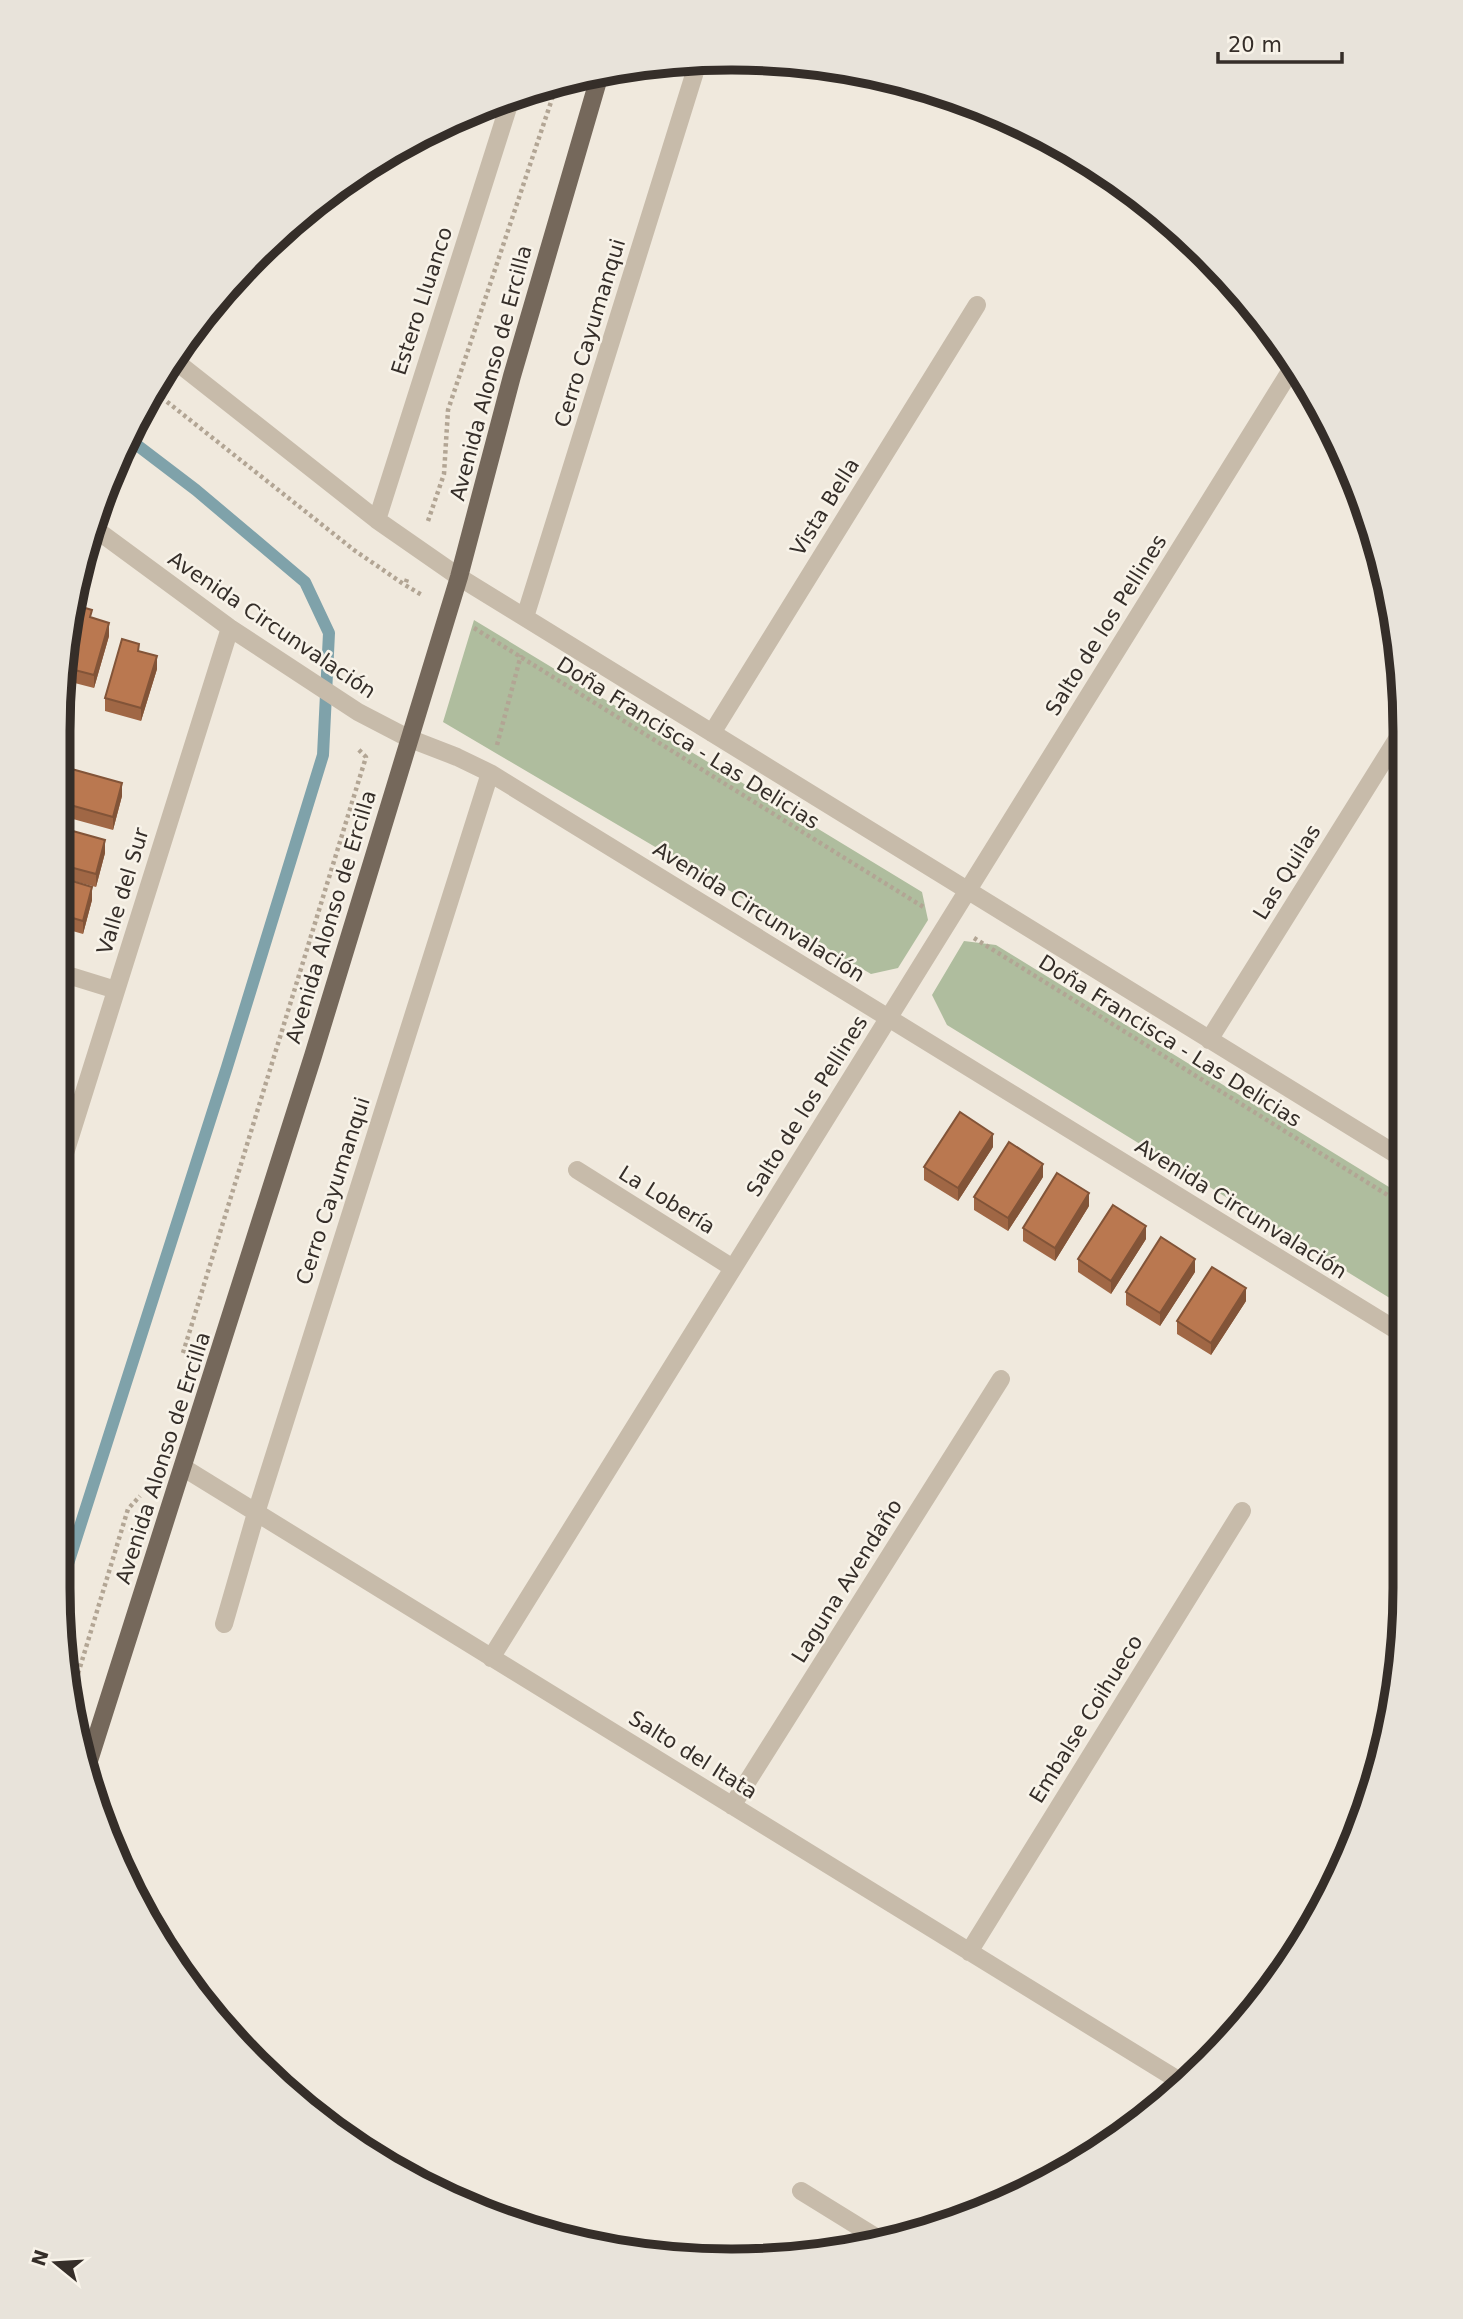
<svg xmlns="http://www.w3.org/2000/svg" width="1463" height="2319" font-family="'DejaVu Sans',sans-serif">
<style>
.green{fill:#afbd9e}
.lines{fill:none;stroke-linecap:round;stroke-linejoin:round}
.stream{stroke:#7fa2aa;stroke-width:12}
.path{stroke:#b2a594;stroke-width:4.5;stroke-dasharray:3.5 3.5;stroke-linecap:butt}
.minor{stroke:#c7bbaa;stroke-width:18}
.major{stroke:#75685b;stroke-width:18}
.wall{fill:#a06745}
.shaded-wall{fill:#825438}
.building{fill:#ba7850;stroke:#825438;stroke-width:2}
.labels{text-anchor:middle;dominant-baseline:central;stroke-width:5;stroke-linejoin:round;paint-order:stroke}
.street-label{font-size:21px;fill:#352e29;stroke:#f8f3e9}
.rim{fill:none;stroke:#352e29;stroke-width:9}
</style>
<rect width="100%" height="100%" fill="#f0e9dd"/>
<!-- green -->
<path class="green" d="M 474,620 L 922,892 L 928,920 L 898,968 L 871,974 L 443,722 Z
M 964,941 L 996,945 L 1402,1195 L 1401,1305 L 947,1025 L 932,995 Z"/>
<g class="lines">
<!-- stream -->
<path class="stream" d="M 59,1592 L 227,1067 L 323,755 L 329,633 L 305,582 L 196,490 L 129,439"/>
<!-- path -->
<path class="path" d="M 156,393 L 354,550 L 405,585
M 428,521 L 444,474 L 448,410 L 557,84
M 407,579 L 405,585 L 422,595
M 474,628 L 925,908
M 497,745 L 521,655
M 974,938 L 1402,1204
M 183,1353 L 366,757 L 358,749
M 74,1687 L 128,1509 L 140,1496"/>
<!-- minor -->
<path class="minor" d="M 174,360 L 377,520 L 459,577 L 1402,1158
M 377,520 L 512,95
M 94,528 L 230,628 L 358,712 L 408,738 L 457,757 L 490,773 L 1401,1333
M 525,617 L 698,62
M 712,733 L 977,305
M 61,973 L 116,990
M 1209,1040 L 1404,728
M 60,1169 L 230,628
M 577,1170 L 733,1268
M 184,1468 L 1178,2080
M 224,1624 L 256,1513 L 490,773
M 491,1658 L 1294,365
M 732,1806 L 1001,1379
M 969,1952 L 1242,1511
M 801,2191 L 882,2241"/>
<!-- major -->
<path class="major" d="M 87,1767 L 313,1056 L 459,577 L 512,376 L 600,74"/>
</g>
<!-- wall -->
<path class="wall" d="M 92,618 L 109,636 L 94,688 L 63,680 L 63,645 Z
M 139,651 L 157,669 L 141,721 L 105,711 L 105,698 Z
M 63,788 L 122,796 L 113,830 L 62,816 Z
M 62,828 L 105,853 L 96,887 L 62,878 Z
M 62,878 L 92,900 L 83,934 L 62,928 Z
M 993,1147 L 958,1201 L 924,1180 L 924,1167 Z
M 1043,1177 L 1008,1231 L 974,1210 L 974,1197 Z
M 1089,1206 L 1055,1261 L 1023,1241 L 1023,1228 Z
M 1146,1239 L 1111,1294 L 1078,1272 L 1078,1259 Z
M 1195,1272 L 1160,1326 L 1126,1305 L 1126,1292 Z
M 1246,1301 L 1211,1355 L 1177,1334 L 1177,1321 Z"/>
<!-- shaded-wall -->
<path class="shaded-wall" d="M 109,623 L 109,636 L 94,688 L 94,675 Z
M 157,656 L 157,669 L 141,721 L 141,708 Z
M 122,783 L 122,796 L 113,830 L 113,817 Z
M 105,840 L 105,853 L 96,887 L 96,874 Z
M 92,887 L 92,900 L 83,934 L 83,921 Z
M 993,1134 L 993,1147 L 958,1201 L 958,1188 Z
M 1043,1164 L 1043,1177 L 1008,1231 L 1008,1218 Z
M 1089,1193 L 1089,1206 L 1055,1261 L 1055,1248 Z
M 1146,1226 L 1146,1239 L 1111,1294 L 1111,1281 Z
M 1195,1259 L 1195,1272 L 1160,1326 L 1160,1313 Z
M 1246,1288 L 1246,1301 L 1211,1355 L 1211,1343 Z"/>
<!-- building -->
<path class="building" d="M 75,605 L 92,610 L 90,617 L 109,623 L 94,675 L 63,667 L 63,645 Z
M 122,639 L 139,644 L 138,651 L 157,656 L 141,708 L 105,698 Z
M 68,768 L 122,783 L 113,817 L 63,803 L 63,788 Z
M 62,828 L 105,840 L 96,874 L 62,865 Z
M 62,878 L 92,887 L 83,921 L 62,915 Z
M 960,1112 L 993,1134 L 958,1188 L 924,1167 Z
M 1009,1142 L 1043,1164 L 1008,1218 L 974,1197 Z
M 1057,1173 L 1089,1193 L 1055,1248 L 1023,1228 Z
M 1113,1205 L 1146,1226 L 1111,1281 L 1078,1259 Z
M 1161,1237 L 1195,1259 L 1160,1313 L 1126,1292 Z
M 1212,1267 L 1246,1288 L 1211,1343 L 1177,1321 Z"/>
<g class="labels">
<!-- street labels -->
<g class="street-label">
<text transform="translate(422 301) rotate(-72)">Estero Lluanco</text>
<text transform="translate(590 333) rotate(-73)">Cerro Cayumanqui</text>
<text transform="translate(491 373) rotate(-75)">Avenida Alonso de Ercilla</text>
<text transform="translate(825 507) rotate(-58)">Vista Bella</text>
<text transform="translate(272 625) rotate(34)">Avenida Circunvalación</text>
<text transform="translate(1106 625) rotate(-58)">Salto de los Pellines</text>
<text transform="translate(688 743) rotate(32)">Doña Francisca - Las Delicias</text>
<text transform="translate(1287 872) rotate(-58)">Las Quilas</text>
<text transform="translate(123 891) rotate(-73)">Valle del Sur</text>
<text transform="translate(759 912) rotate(32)">Avenida Circunvalación</text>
<text transform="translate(331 917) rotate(-73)">Avenida Alonso de Ercilla</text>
<text transform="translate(1170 1041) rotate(32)">Doña Francisca - Las Delicias</text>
<text transform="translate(807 1106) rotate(-58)">Salto de los Pellines</text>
<text transform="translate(333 1191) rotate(-72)">Cerro Cayumanqui</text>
<text transform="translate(667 1200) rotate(32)">La Lobería</text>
<text transform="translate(1241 1209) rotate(32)">Avenida Circunvalación</text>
<text transform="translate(163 1458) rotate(-72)">Avenida Alonso de Ercilla</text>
<text transform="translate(847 1581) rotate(-58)">Laguna Avendaño</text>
<text transform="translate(1086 1719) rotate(-58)">Embalse Coihueco</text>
<text transform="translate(693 1755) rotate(32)">Salto del Itata</text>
</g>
</g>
<!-- crop -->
<path d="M0 0H1463V2319H0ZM731 70H732A661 661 0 0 1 1393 731V1588A661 661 0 0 1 732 2249H731A661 661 0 0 1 70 1588V731A661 661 0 0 1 731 70Z" fill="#e8e3da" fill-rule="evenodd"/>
<path class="rim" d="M731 70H732A661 661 0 0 1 1393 731V1588A661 661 0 0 1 732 2249H731A661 661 0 0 1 70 1588V731A661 661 0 0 1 731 70Z"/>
<!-- north arrow -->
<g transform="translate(56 2263) rotate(288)" stroke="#f8f3e9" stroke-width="5" paint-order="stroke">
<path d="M0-5L12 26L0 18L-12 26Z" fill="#352e29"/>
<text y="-10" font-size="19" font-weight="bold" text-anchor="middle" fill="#352e29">N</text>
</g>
<!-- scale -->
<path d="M1218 52v10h124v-10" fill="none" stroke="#352e29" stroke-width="3.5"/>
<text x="1228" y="52" font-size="21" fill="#352e29" stroke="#f8f3e9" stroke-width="5" paint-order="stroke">20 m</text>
</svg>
